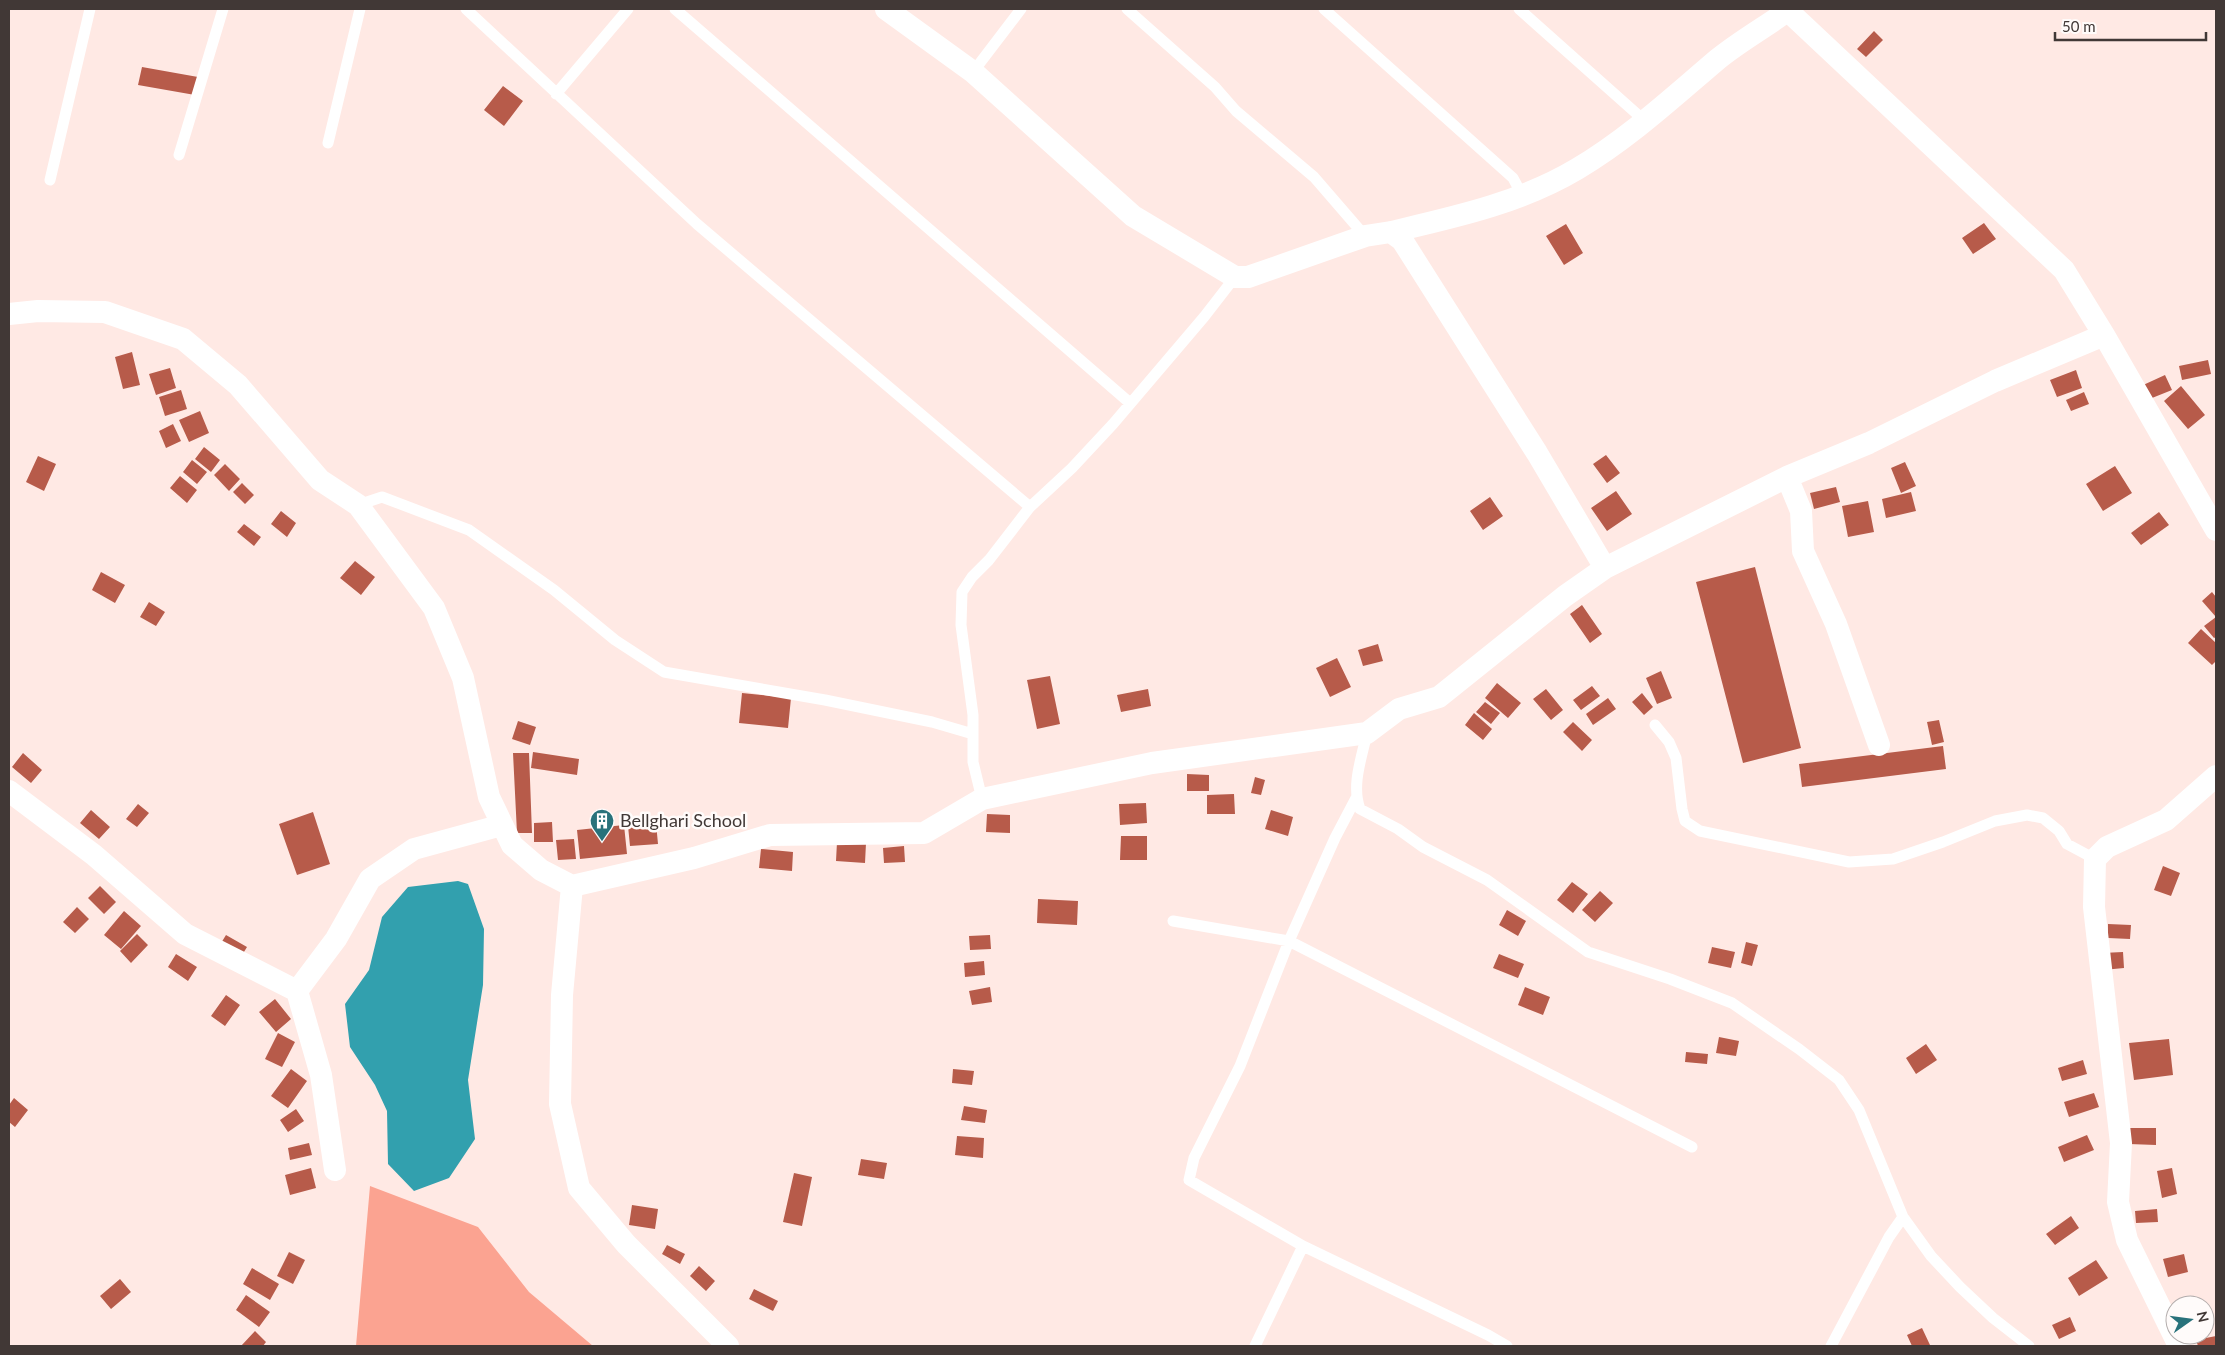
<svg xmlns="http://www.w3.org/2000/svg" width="2225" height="1355" viewBox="0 0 2225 1355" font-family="Lato,sans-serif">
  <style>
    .green { fill: #fba391 }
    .water { fill: #32a0ae }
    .building { fill: #b75b4a }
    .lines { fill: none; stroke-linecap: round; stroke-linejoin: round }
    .service { stroke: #fff; stroke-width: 11 }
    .minor { stroke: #fff; stroke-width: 22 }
    .labels { text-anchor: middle; stroke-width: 5; stroke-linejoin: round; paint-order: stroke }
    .poi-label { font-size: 18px; fill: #413836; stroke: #fffbfa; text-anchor: start }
  </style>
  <rect width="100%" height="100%" fill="#ffe9e4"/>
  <!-- green -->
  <path class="green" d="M370,1186l108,41 51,65 64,54h-237z"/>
  <!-- water -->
  <path class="water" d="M458,881l10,3 16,45 -1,56 -15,95 7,59 -26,39 -35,13 -26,-27 -1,-53 -12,-26 -25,-38 -5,-43 24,-34 13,-53 26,-30z"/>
  <!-- building -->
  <path class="building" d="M1874,31l9,9 -17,17 -9,-8z
    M142,67l56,10 -3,18 -57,-10z
    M503,86l20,15 -19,25 -20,-16z
    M1984,223l12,16 -23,15 -11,-16z
    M1566,224l17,29 -19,12 -18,-29z
    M132,352l8,33 -17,4 -8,-32z
    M2208,360l3,14 -29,6 -3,-14z
    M170,368l6,20 -20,7 -7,-21z
    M2076,370l6,18 -25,9 -7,-17z
    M2165,375l7,15 -25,10 -6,-14z
    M2181,386l24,29 -17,14 -24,-28z
    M181,390l6,19 -22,7 -6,-19z
    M2084,392l5,12 -18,7 -5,-11z
    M200,411l9,22 -20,9 -10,-22z
    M173,424l8,17 -15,7 -7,-17z
    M204,447l16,13 -9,12 -16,-13z
    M1606,455l14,18 -13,10 -14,-19z
    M38,456l18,8 -12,27 -18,-9z
    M192,460l15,12 -10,12 -14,-12z
    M1905,462l11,24 -15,7 -10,-25z
    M225,464l15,15 -11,12 -15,-16z
    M2115,466l17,27 -29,18 -17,-27z
    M180,476l17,14 -10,13 -17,-15z
    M242,483l12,12 -9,9 -12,-12z
    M1836,487l4,15 -26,7 -4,-16z
    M1616,491l16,23 -25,17 -16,-23z
    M1911,492l5,19 -30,7 -4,-19z
    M1490,497l13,19 -20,14 -13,-19z
    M1868,501l6,31 -26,5 -6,-31z
    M281,511l15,12 -9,14 -16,-13z
    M2159,512l10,13 -28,20 -10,-12z
    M244,524l17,13 -7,9 -17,-14z
    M355,561l20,16 -14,18 -21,-17z
    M1755,567l46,181 -58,15 -47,-181z
    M101,572l24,13 -10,18 -23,-13z
    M2212,592l4,5v40l-2,1 -10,-12 12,-9 -14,-16z
    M149,602l16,10 -9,14 -16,-9z
    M1582,605l20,29 -12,9 -20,-29z
    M2201,629l15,14v18l-4,4 -24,-22z
    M1378,644l5,17 -20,5 -5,-16z
    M1337,658l14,29 -21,10 -14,-29z
    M1661,671l11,27 -15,6 -11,-26z
    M1050,676l10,48 -23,5 -10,-49z
    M1497,683l24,20 -13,15 -23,-20z
    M1592,686l8,10 -19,14 -8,-10z
    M1148,689l3,17 -30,6 -4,-17z
    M1546,689l17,21 -12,10 -18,-21z
    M742,693l49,5 -3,30 -49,-5z
    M1642,693l11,14 -9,8 -12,-13z
    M1608,698l8,11 -23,16 -7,-11z
    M1485,702l15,11 -9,11 -15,-12z
    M1474,713l18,16 -9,11 -18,-15z
    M1939,720l5,22 -12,3 -5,-23z
    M518,721l18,6 -6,18 -18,-6z
    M1573,722l19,18 -10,11 -19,-19z
    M1943,746l3,23 -144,18 -3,-23z
    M533,752l46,7 -2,16 -46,-7z
    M23,753l19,17 -11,13 -19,-16z
    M513,753h16l3,80h-15z
    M1187,774l22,1v16h-22z
    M1255,777l10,3 -4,15 -10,-2z
    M1234,794l1,20h-28v-19z
    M1146,803l1,20 -27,2 -1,-21z
    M138,804l11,9 -12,14 -11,-8z
    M91,810l19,17 -11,12 -19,-16z
    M1271,810l22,7 -5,19 -23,-7z
    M313,812l17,52 -33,11 -18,-51z
    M987,814l23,1v18l-24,-1z
    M552,822l1,20h-19v-19z
    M656,823l2,21 -28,2 -2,-20z
    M624,825l3,29 -47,5 -3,-29z
    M1121,836h26v24h-27z
    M574,839l2,20 -18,1 -2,-20z
    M837,842l29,1 -1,20 -29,-2z
    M904,846l1,16 -21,1 -1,-15z
    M761,849l32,3 -1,19 -33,-3z
    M2163,866l17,7 -9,23 -17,-6z
    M1572,882l16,12 -15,19 -16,-13z
    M100,886l16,16 -12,12 -16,-16z
    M1600,891l13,12 -18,19 -13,-12z
    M1038,899l40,2 -1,24 -40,-2z
    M77,907l12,12 -14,14 -12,-11z
    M1507,910l19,11 -8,15 -19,-11z
    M124,911l17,15 -20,23 -17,-14z
    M2108,924l23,1 -1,14 -22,-1z
    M137,934l11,11 -17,18 -11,-12z
    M226,935l21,12 -8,13 -21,-12z
    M990,935l1,14 -21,1 -1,-14z
    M1746,942l12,3 -6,21 -11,-3z
    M1712,947l23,5 -4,16 -23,-5z
    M2123,952l1,16 -21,2 -1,-17z
    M176,954l21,13 -9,14 -20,-14z
    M1499,954l25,10 -6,14 -25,-10z
    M984,961l1,14 -20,2 -1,-14z
    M990,987l2,15 -20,3 -3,-14z
    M1525,987l25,10 -7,18 -25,-10z
    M226,995l14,10 -15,21 -14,-10z
    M275,999l16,20 -15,13 -17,-20z
    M278,1033l17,9 -13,25 -17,-8z
    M1719,1037l20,4 -3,15 -20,-3z
    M2169,1039l4,36 -39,5 -5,-37z
    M1926,1044l11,16 -21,14 -10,-16z
    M1686,1052l22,2 -1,10 -22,-2z
    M2083,1060l4,14 -25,7 -4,-13z
    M291,1069l16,12 -19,27 -17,-12z
    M953,1069l21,2 -2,14 -20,-2z
    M2094,1093l5,14 -30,10 -5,-15z
    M14,1098l14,12 -13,17 -6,-5v-17z
    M964,1106l23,4 -2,13 -24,-3z
    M296,1109l8,12 -16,11 -8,-12z
    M2129,1128h27v17l-27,-1z
    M2087,1135l7,15 -30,12 -6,-15z
    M957,1136l27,2 -1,20 -28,-3z
    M309,1143l3,12 -22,5 -2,-12z
    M861,1159l26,4 -3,16 -26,-4z
    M311,1168l5,20 -26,7 -5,-20z
    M2172,1168l5,26 -15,4 -5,-27z
    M794,1173l18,4 -10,49 -19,-4z
    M632,1205l26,4 -3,20 -26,-4z
    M2157,1209l1,13 -22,1 -1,-12z
    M2071,1216l8,12 -24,17 -9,-11z
    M667,1245l18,9 -5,10 -18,-10z
    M289,1252l16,8 -12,24 -16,-8z
    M2184,1254l4,18 -20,5 -5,-18z
    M2096,1260l12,18 -29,18 -11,-18z
    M699,1266l16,15 -9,10 -16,-15z
    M252,1268l27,16 -9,16 -27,-16z
    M120,1279l11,13 -20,17 -11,-13z
    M754,1289l24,12 -5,10 -24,-12z
    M246,1295l24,17 -11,15 -23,-17z
    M2070,1317l6,14 -17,8 -7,-14z
    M1922,1328l8,17 -18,1 -5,-11z
    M255,1331l11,11 -3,4h-22z
    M2216,1336v10h-18l-2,-6z"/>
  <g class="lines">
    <!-- service -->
    <path class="service" d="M466,9l231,215 333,283
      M675,9l455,394
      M1127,9l88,78 21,24 78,66 51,59
      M1324,9l189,169 9,17
      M1519,9l127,113
      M973,72l48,-63
      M556,94l72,-85
      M328,143l32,-134
      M179,155l44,-146
      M50,180l40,-171
      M358,505l24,-8 87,33 85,60 61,50 49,32 161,28 107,22 41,12
      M1655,725l14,17 7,16 6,51 3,12 15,10 149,31 44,-3 50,-17 52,-21 32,-6 16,3 16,13 8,13 28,15
      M1367,733c-5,24 -16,52 -7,76l38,20 25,18 64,33 101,72 82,27 62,24 67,46 40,31 20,30 44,107 28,39 29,31 33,31 36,28
      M982,799l-9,-37v-47l-12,-90 1,-33 10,-15 17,-17 41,-53 42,-39 41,-44 91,-107 31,-40
      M1173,921l116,20 403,206
      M1303,1246l185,89 19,11
      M1255,1346l48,-100 -114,-66 5,-22 46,-92 49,-125 46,-103 21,-40
      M1831,1346l58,-109 14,-20"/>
    <!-- minor -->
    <path class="minor" d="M886,9l87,63 160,144 102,61h13l117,-41 26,-4 11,8 135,213 68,115
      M1786,9l278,261 40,65 112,195
      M1391,232c64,-15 129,-29 186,-63 52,-31 95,-71 141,-110 22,-18 49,-33 72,-50
      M9,314l29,-3 67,1 78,27 55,46 82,95 38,25 76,103 29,70 26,119 23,48 29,25 31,16 122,-28 76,-23 154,-2 58,-34 170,-36 215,-30 32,-24 40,-12 126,-101 40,-28 182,-91 82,-34 126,-62 109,-46
      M1787,477l14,34 2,40 33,73 43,121
      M9,791l85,64 91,79 112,57 24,84 14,95
      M572,886l-10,109 -2,109 19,84 47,56 102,102
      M297,991l39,-52 34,-60 44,-30 88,-24
      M2179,1346l-52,-106 -9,-38 3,-59 -27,-236 1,-48 12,-12 59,-27 50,-44"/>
  </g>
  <!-- icons -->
  <defs>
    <symbol id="building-pin" viewBox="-11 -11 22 30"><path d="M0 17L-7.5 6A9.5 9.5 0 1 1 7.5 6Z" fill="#29727b" stroke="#fffbfa"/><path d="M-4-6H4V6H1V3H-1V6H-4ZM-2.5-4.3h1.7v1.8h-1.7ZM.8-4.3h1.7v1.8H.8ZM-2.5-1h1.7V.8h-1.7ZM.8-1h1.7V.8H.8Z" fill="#fff"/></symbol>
  </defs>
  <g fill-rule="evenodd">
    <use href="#building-pin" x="588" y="807" width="28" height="38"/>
  </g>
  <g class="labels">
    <!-- poi labels -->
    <g class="poi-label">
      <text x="620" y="827">Bellghari School</text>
    </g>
  </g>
  <!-- border -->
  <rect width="2225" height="1355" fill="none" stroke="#413836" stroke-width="20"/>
  <!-- north arrow -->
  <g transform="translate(2190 1320) rotate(76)"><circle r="24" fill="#fffbfa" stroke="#b3adac"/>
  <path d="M0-4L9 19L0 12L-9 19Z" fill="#29727b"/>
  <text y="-8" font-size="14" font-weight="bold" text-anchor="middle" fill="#413836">N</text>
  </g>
  <!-- scale -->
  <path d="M2055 32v8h151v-8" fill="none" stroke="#413836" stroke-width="2.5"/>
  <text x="2062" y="32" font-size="15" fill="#413836" stroke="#fffbfa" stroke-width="4" paint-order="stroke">50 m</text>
</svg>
